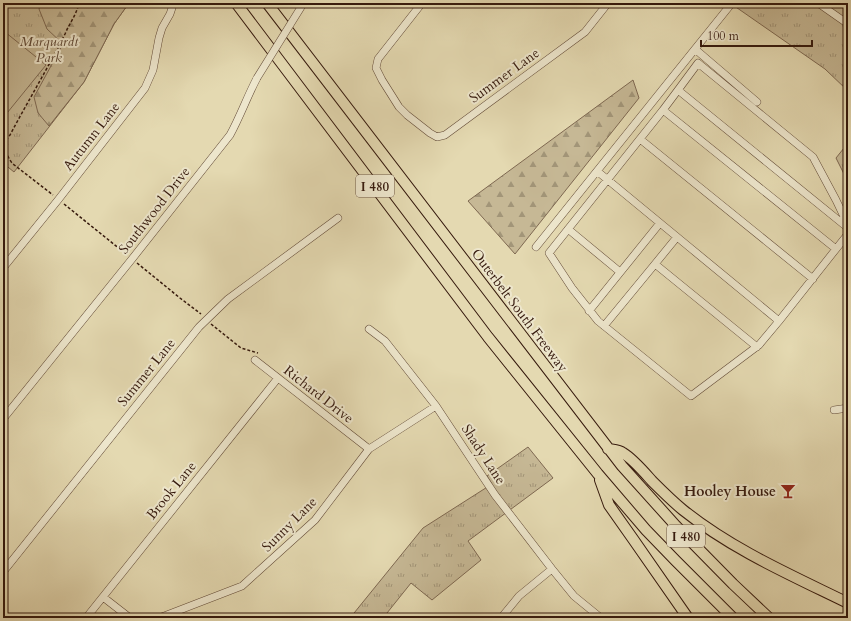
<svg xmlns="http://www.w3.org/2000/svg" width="851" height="621" viewBox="0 0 851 621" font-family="Cardo,serif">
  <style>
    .grass { fill: url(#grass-tufts); stroke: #7e6851 }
    .forest { fill: url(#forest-firs); stroke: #7e6851 }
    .pitch { fill: #c6b895; stroke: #7e6851 }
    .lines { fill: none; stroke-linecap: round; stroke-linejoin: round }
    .minor-casing { stroke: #614936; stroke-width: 8 }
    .highway-casing { stroke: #35190d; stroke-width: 12 }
    .path { stroke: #35190d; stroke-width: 1.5; stroke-dasharray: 3 2; stroke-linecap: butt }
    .minor { stroke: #ede6cc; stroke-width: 7 }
    .highway { stroke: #e4d9b1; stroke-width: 10 }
    .minor-bridge-casing { stroke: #614936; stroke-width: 8; stroke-linecap: butt }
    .minor-bridge { stroke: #ede6cc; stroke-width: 7 }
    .labels { text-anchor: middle; stroke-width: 4; stroke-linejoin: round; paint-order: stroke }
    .shield { fill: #ede6cc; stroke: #6c5646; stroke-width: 1 }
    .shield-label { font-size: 13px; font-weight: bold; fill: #35190d }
    .park-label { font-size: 14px; font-style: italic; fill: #604936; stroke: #ede6cc }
    .street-label { font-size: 14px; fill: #35190d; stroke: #ede6cc }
    .poi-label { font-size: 14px; font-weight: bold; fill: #35190d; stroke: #ede6cc; text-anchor: end }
  </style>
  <defs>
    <pattern id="grass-tufts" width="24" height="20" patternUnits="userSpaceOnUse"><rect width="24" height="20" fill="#c6b895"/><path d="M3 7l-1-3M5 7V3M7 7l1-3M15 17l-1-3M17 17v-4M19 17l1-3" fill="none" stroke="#a29578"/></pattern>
    <pattern id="forest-firs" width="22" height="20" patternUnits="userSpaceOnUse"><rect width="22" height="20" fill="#c6b895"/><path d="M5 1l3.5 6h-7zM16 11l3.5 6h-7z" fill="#a29578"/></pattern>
  </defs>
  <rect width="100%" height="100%" fill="#e4d9b1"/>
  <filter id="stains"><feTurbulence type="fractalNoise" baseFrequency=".005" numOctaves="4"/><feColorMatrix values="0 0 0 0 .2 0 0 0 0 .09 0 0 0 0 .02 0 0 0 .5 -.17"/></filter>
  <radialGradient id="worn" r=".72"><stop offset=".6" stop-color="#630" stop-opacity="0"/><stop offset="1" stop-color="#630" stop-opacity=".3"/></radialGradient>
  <!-- grass -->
  <path class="grass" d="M3,3h126l-15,21 -30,58 -70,90 -11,-9z
    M730,3h118v88l-23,-22z
    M848,143v39l-12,-24z
    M528,447l25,31 -85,63 13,19 -49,40 -21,-17 -28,35h-33l73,-90 69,-44 -5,-8z"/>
  <!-- forest -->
  <path class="forest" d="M41,3h88l-15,21 -30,58 -35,44 -11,-13 -4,-16 29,-53 -16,-15 -8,-20z
    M633,80l6,18 -124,156 -47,-53z"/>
  <!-- pitch -->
  <path class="pitch" d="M5,32l41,33 -43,53v-83z"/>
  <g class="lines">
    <defs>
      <path id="minor" d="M422,3l-44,56 -2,9 6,12 17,27 8,8 23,18 7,4 8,-2 140,-103 23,-29
        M732,3l-37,46 62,53
        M818,3l30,21
        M678,90l20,-27 115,94 23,43 12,25
        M663,110l15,-20 170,138
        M640,139l173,140
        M597,171c61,50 121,100 182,150l-20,24 -68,51 -93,-75 -26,-33 -23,-35 114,-143 173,139 -57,72
        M568,229l52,43
        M536,247l159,-198
        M836,249l12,-15
        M655,264l22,-27
        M3,268l55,-68 87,-112 8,-18 6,-32 3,-10 8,-14 3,-9
        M589,311l71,-88
        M604,326l51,-62 102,83
        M369,329l16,12 51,65 59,89 57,74 22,27 27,22
        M255,360l114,89
        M834,410l14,-2
        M3,419l129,-160 98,-124c10,-18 17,-38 27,-57
        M3,572l196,-245 29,-28 110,-81
        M103,597l27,21
        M86,618l192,-240
        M159,618l83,-32 73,-66 54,-71 67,-43
        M501,618l18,-22 33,-27"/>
      <path id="highway" d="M236,3l252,334 110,137 48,56 29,30 58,58
        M267,3l355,463 54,60 57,58 36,34
        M608,449c6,1 11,1 15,4 10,6 21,19 29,28 10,10 20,20 31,29 50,40 108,65 165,93
        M600,480l9,25 24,34 55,79"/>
    </defs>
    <!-- minor casing -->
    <use href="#minor" class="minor-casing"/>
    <!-- highway casing -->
    <use href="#highway" class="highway-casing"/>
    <!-- path -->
    <path class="path" d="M80,4h28l6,-1
      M3,144l7,-9c18,-34 38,-67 55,-101 5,-12 11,-18 14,-31
      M3,147c4,5 5,12 10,17l40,31
      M64,204l62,50
      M137,263l43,35 21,16
      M211,324l30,24 17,5"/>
    <!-- minor -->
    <use href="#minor" class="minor"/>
    <!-- highway -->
    <use href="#highway" class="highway"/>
    <defs>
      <path id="minor-bridge" d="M257,78l46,-74"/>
    </defs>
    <!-- minor-bridge casing -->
    <use href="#minor-bridge" class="minor-bridge-casing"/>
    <!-- minor-bridge -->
    <use href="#minor-bridge" class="minor-bridge"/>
  </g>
  <!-- icons -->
  <defs>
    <symbol id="bar-bare" viewBox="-9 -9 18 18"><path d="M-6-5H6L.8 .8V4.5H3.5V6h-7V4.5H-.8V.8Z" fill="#8f2418" stroke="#ede6cc" stroke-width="2.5" paint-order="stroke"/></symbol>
  </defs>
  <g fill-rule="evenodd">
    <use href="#bar-bare" x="777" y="480" width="22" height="22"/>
  </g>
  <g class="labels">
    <!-- shield labels -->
    <g class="shield">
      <rect x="356" y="175" width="38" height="22" rx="3"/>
      <rect x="667" y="525" width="38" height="22" rx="3"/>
    </g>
    <g class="shield-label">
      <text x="375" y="191">I 480</text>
      <text x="686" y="541">I 480</text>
    </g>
    <!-- park labels -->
    <g class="park-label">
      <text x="49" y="46">Marquardt<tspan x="49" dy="16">Park</tspan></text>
    </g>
    <!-- street labels -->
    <g class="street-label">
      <text transform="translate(504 75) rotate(-36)" y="5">Summer Lane</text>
      <text transform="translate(91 136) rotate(-52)" y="5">Autumn Lane</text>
      <text transform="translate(154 210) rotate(-52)" y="5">Southwood Drive</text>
      <text transform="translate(520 310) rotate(53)" y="5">Outerbelt South Freeway</text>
      <text transform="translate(146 372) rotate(-51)" y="5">Summer Lane</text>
      <text transform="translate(319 394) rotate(38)" y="5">Richard Drive</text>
      <text transform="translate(484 454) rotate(57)" y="5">Shady Lane</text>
      <text transform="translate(171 490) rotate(-51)" y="5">Brook Lane</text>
      <text transform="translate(289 524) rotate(-45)" y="5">Sunny Lane</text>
    </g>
    <!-- poi labels -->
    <g class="poi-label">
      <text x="776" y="496">Hooley House</text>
    </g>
  </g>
  <!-- margin -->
  <rect width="851" height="621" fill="none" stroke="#e4d9b1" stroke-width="16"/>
  <rect x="4" y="4" width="843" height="613" fill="none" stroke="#35190d" stroke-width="2"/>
  <rect x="8" y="8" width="835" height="605" fill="none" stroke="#35190d"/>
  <!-- scale -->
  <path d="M701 40v6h111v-6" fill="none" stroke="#35190d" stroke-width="2"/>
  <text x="707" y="40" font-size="12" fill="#35190d" stroke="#ede6cc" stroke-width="3" paint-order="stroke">100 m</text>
  <rect width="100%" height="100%" filter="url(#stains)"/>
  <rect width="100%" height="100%" fill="url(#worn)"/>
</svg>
